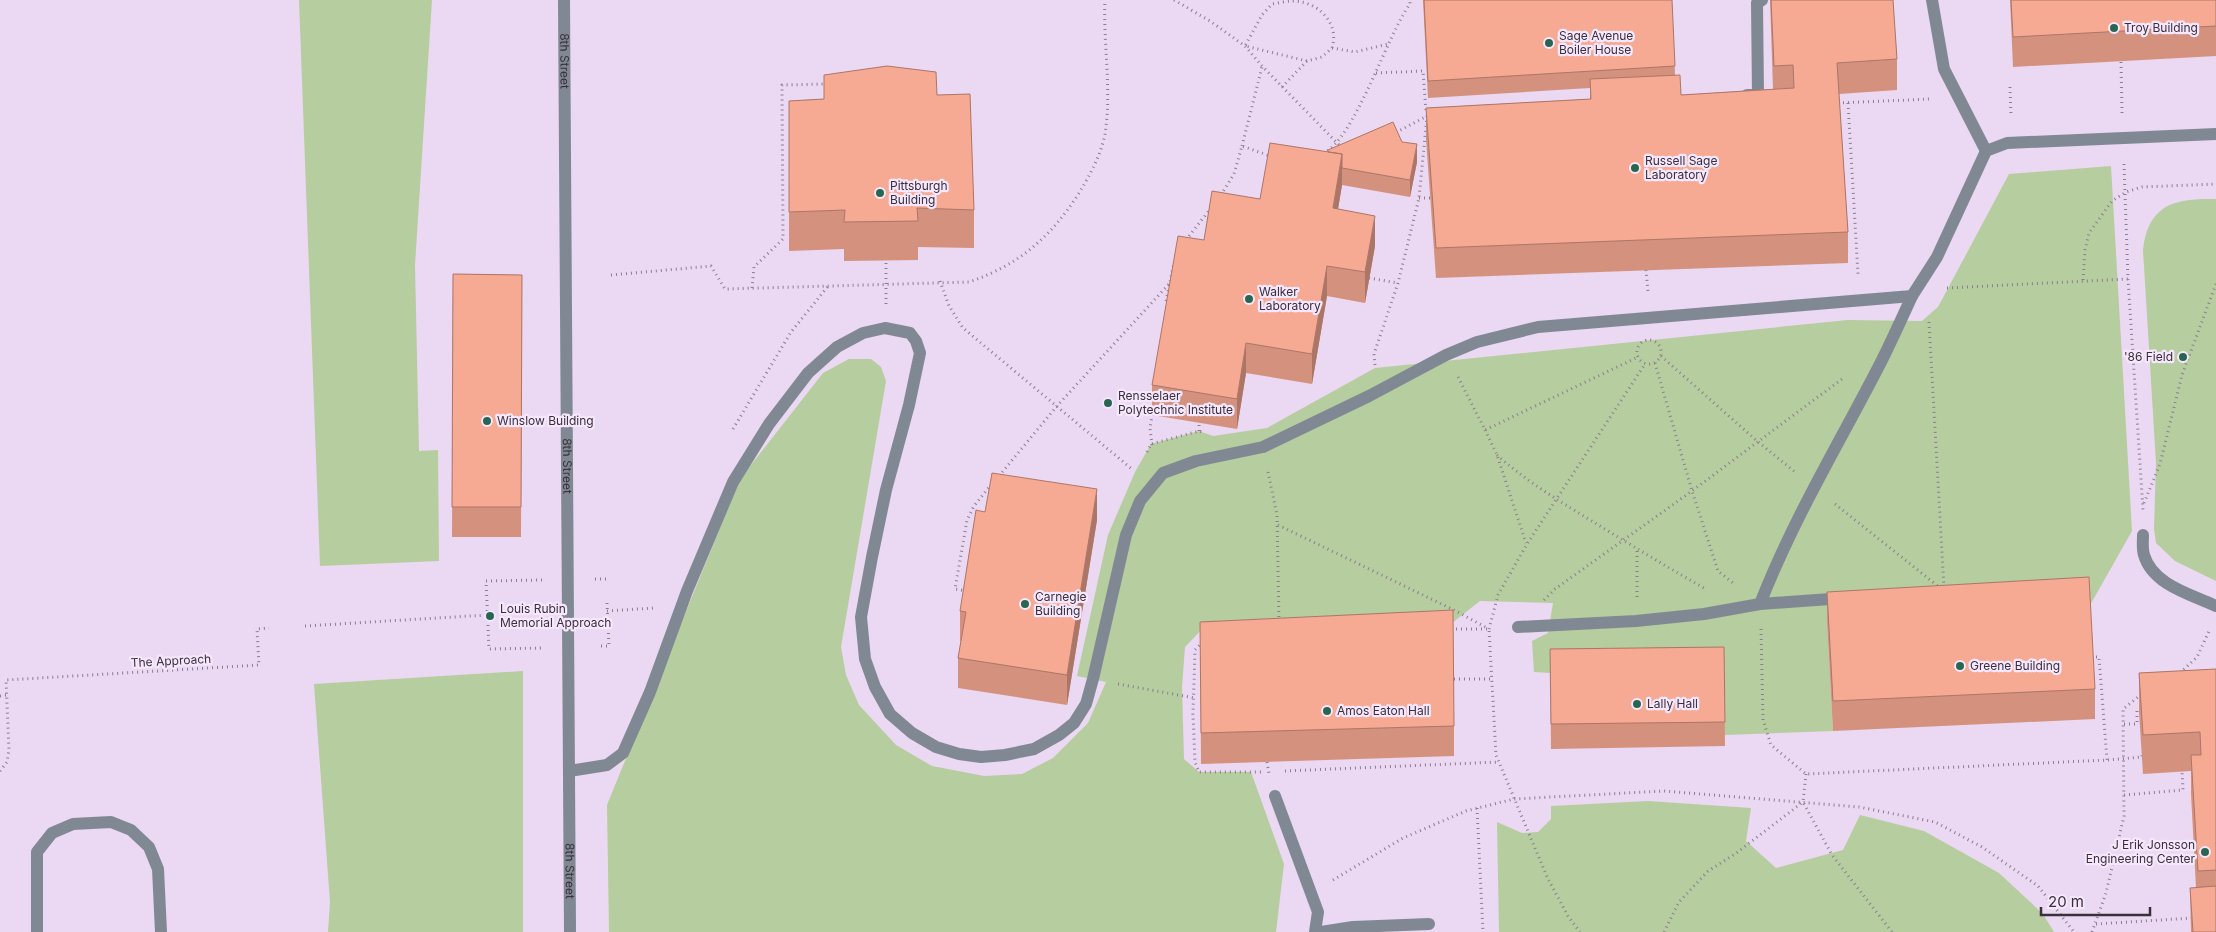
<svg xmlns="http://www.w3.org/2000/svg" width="2216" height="932" viewBox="0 0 2216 932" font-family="Inter,sans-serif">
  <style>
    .green { fill: #b6cd9f }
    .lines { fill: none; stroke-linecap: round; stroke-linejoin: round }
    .path { stroke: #8b7e8f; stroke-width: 3; stroke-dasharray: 1 4; stroke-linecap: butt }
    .minor { stroke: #808993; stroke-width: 12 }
    .wall { fill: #d4917e }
    .shaded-wall { fill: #ac7667 }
    .building { fill: #f6a993; stroke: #ac7667 }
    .poi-dot { fill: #296652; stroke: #f6e7fc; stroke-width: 2 }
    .labels { text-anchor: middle; stroke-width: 4.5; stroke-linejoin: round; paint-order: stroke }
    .poi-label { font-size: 12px; fill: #38313b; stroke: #f6e7fc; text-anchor: start }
    .street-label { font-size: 12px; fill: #38313b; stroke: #f6e7fc }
  </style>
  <rect width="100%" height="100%" fill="#ebd8f2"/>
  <!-- green -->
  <path class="green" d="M299,0h133l-17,265 4,186 19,-1 1,111 -119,5z
    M2111,166l21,365 -43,76 -262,15 6,109 -108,4 -175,-62 -16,-1 -2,-31 16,-8 5,-30 -73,-2 -28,22 -248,4 -19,20 -3,40 2,72 15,13h52l33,92 -8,68h-667l-2,-127 133,-326 83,-106 26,-14h22l10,8 5,14 -45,266 5,28 13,30 37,40 36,21 52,10 38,-2 31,-16 35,-35 18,-41 -29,-6 31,-141 27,-63 16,-28 48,-13 14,5 54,-8 108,-60 473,-48 74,1 16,-14 71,-133z
    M2216,199v382l-41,-20 -19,-18 -2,-14 2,-66 -13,-213c5,-46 32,-52 73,-51z
    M523,671v261h-195l2,-30 -16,-218z
    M1648,801l103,7 -5,33 30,27 67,-18 17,-35 64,16 75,42 44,41 11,18h-555l-2,-110 25,11 16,-1 13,-13v-13z"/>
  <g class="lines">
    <!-- path -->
    <path class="path" d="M1174,0l36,21 35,25 17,20 80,82
      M1307,61l-62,-15 17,-31 10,-11c7,-1 14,-3 20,-3 26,0 48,22 40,47
      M2121,62l1,51
      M1376,73l47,-2 3,40
      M1282,87l25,-26 15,-4 10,-9 23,4 33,-8
      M2010,87l1,30
      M1838,103l92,-4
      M1848,103l10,171
      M1242,146l20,-79
      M1323,153c31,-12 64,-118 87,-149v-4
      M2124,164l4,115 15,231
      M1221,195l13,-21 8,-28 28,10
      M1419,198h11
      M1186,240l25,-32
      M1646,270l2,22
      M611,275l100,-9 14,23 244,-7c50,-17 82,-45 110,-89 11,-18 22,-38 26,-59 7,-44 -2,-90 0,-134
      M1369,278l29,5
      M2083,280l2,-30 4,-17 23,-32 14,-9 16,-5 74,-3
      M940,281l9,25 14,22 170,142
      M752,288l2,-21 29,-28 -1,-154 44,-1
      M1947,288l181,-9
      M1166,301l8,-38
      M886,304v-44
      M1929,322l15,266
      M1637 352a12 12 0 1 1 24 0a12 12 0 1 1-24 0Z
      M1661,356l96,85 38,31
      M1655,363l37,128 26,80 15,12
      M1375,365l-1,-11 24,-71 21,-85 8,-82 -32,17
      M1458,377l27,53 153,-73
      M733,429l58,-97 38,-47
      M1485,430l12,25 29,88
      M1199,431v-8
      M1152,445l-2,-17 3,-19
      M1147,452l4,-8 48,-13 5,2
      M1497,455c30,27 64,47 98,68 36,22 72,44 109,65
      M1268,472l9,43 2,107
      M999,476l58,-70 112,-122
      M2144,503l16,-39 22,-89 34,-91
      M1835,504l104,83
      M1278,525l176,85 33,18
      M595,579h11
      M542,580l-56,1 3,68 54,-1
      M967,591l-12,-2 12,-69 7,-14 16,-20
      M1637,597v-47
      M1544,600l11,-11 137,-98 150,-112
      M607,611l47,-3
      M305,626l182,-11
      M1451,629h38l7,126 52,124 20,37 12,16
      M1489,629l9,-34 29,-51 118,-180
      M1761,629l2,91 8,25 35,29 301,-14 35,-3v-2
      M1203,642l-8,8 -2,64 2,48 4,10h65
      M601,646h8l-2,-43
      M2091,657h8l8,103
      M2180,673l17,-16 13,-28
      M1454,679h38
      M1118,684l77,14
      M0,696l8,-1
      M2124,724h13v-15h6
      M1267,762l2,12
      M0,771l7,-9 2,-12 -3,-70 253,-15 -2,-36 12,-1
      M1285,771l214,-9
      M1806,774l-3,28 29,53 60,77
      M2124,795l59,-5 -1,-19
      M1477,808l6,124
      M1333,880l70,-42 63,-27 48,-12 150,-8 195,16 76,15 47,25 56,39 36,46
      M2096,924l96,-6
      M1664,932l15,-30 29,-31 27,-17 68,-52
      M2092,932l14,-39 18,-77 -1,-107 19,-15"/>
    <!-- minor -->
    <g class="minor">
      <path id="s1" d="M564,0l6,932"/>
      <path d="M1932,0l12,69 42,82"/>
      <path d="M1747,95h11l-1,-92 5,-3"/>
      <path d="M2143,535c0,6 -1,14 1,20 9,30 46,39 72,51"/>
      <path d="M1760,604c34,-87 79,-160 121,-242 11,-22 21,-44 31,-66"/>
      <path d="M1518,627l118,-6 68,-7 56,-10 84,-6"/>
      <path d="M569,771l38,-6 16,-12 27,-61 37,-101 46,-109 36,-58 39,-51 29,-26 26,-14 22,-5 25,5 6,8 4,12 -11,52 -23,85 -14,67 -11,60 4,42 10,28 15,27 22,19 24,14 23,7 22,3 24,-2 29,-6 25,-14 15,-12 12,-19 7,-25 33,-144 14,-34 23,-28 33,-12 67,-14 106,-51 77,-41 31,-13 61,-15 374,-31 25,-39 49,-106 21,-8 209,-9"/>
      <path d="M1275,796l43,116 -3,20"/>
      <path d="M37,932v-80l15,-19 21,-9 38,-2 20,8 18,17 9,22 3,63"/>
      <path d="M1321,932l32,-5 76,-3"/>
    </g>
  </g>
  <!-- wall -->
  <path class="wall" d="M1423,0h249l3,75 6,20 92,-6 -3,-89h123l4,59v31l-58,4 9,138v31l-412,15 -10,-139v-31l164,-9v-11l-162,10z
    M2010,0h206v56l-203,11z
    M824,75l113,20 37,115v38l-56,-1v13l-74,1v-12l-55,2v-150l35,-2z
    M1402,142l15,20 -7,35 -68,-12 -4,24 37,37 -10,57 -38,-7 -15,88 -66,-11 -9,56 -85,-14v-30l52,-145 56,-41 68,-47z
    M453,274l69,1 -1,262h-69z
    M985,512l112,8 -30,185 -109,-17v-30l3,-17h-1v-30z
    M1827,592l268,97v30l-262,12 -6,-109z
    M1200,622l254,104v30l-253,8z
    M1724,647l1,99 -174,3 -1,-100z
    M2216,669v263h-25l-1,-44h6l-5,-94v-23l-48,3 -4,-62v-39z"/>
  <!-- shaded-wall -->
  <path class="shaded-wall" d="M1417,144v18l-7,35v-17z
    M1342,154v31l-9,54v-31z
    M1375,216v30l-10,57v-31z
    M1327,266v30l-15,88v-30z
    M1246,343v30l-9,56v-30z
    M1097,489v31l-30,185v-30z"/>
  <!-- building -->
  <path class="building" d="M1424,0h248l3,66 -247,15z
    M1771,0h122l4,59 -60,4 11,169 -412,16 -10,-140 165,-9 -1,-20 90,-4 1,20 113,-7 -1,-23 -19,1z
    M2011,0h205v26l-203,11z
    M887,66l49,6 1,23 33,-1 4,116 -57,-2 1,13 -74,1 1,-12 -56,2v-111l35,-2v-24z
    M1393,122l9,20 15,2 -7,36 -68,-12v-14l-14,-2v-2z
    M1270,143l72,11 -9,54 42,8 -10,56 -38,-6 -15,88 -66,-11 -9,56 -85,-14 26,-149 26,4 8,-49 48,8z
    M453,274l69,1 -1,232h-69z
    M992,473l105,16 -30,186 -109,-17 8,-46 -6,-1 16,-101 9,2z
    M2089,577l6,112 -262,12 -6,-109z
    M1453,610l1,116 -253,7 -1,-111z
    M1724,647l1,75 -174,2 -1,-75z
    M2216,669v201l-18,1 -7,-116h10l-1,-23 -57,3 -4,-62z
    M2216,886v46h-23l-3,-44z"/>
  <!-- markers -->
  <g class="poi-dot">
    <circle cx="2114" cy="28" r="5"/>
    <circle cx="1549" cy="43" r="5"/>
    <circle cx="1635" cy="168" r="5"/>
    <circle cx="880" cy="193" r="5"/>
    <circle cx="1249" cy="299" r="5"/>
    <circle cx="2183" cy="357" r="5"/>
    <circle cx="1108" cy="403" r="5"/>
    <circle cx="487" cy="421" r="5"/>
    <circle cx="1025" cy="604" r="5"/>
    <circle cx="490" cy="616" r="5"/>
    <circle cx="1960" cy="666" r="5"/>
    <circle cx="1637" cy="704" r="5"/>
    <circle cx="1327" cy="711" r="5"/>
    <circle cx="2205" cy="852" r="5"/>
  </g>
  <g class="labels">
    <!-- poi labels -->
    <g class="poi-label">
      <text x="2124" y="32">Troy Building</text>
      <text x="1559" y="40">Sage Avenue<tspan x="1559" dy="14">Boiler House</tspan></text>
      <text x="1645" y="165">Russell Sage<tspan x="1645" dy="14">Laboratory</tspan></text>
      <text x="890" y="190">Pittsburgh<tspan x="890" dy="14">Building</tspan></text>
      <text x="1259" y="296">Walker<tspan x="1259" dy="14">Laboratory</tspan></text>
      <text x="2173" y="361" text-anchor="end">'86 Field</text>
      <text x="1118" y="400">Rensselaer<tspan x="1118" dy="14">Polytechnic Institute</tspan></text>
      <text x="497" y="425">Winslow Building</text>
      <text x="1035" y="601">Carnegie<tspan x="1035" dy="14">Building</tspan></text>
      <text x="500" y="613">Louis Rubin<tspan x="500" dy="14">Memorial Approach</tspan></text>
      <text x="1970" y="670">Greene Building</text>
      <text x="1647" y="708">Lally Hall</text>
      <text x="1337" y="715">Amos Eaton Hall</text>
      <text x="2195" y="849" text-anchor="end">J Erik Jonsson<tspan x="2195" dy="14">Engineering Center</tspan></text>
    </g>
    <!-- street labels -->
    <g class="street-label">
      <text dy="4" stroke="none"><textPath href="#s1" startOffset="61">8th Street</textPath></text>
      <text dy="4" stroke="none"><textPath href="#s1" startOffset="466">8th Street</textPath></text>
      <text transform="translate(171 661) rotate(-3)" y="4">The Approach</text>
      <text dy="4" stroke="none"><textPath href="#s1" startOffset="871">8th Street</textPath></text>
    </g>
  </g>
  <!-- scale -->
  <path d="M2041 907v8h109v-8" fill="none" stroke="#38313b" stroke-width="2.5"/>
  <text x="2048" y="907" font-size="15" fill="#38313b" stroke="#f6e7fc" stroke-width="4" paint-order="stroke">20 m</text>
</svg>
